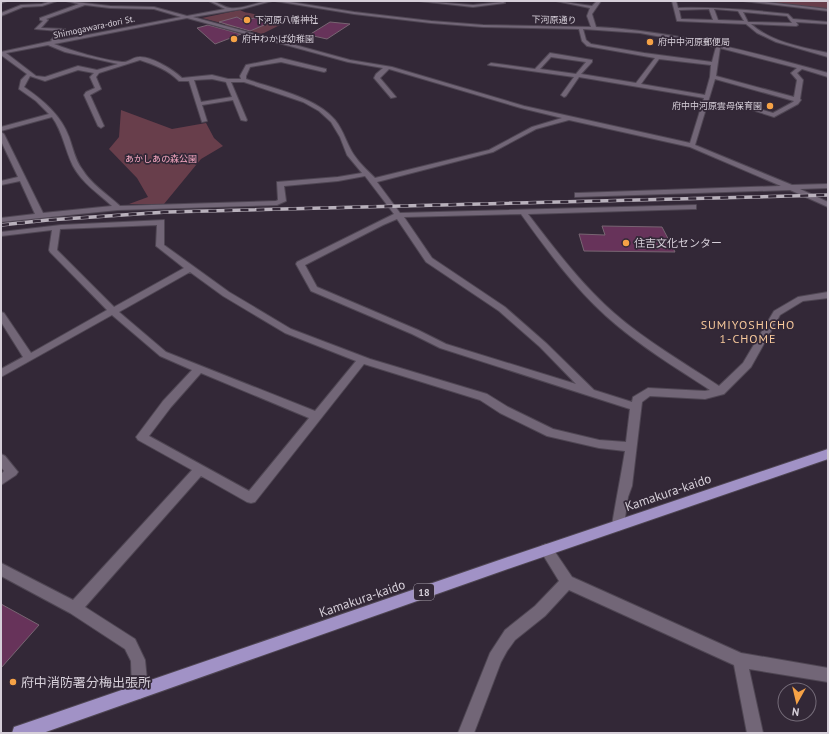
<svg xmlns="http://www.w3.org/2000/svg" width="829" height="734" viewBox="0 0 829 734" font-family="'PT Sans','Noto Sans JP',sans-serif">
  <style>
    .green { fill: #683e4b }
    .building { fill: #67335a; stroke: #776572 }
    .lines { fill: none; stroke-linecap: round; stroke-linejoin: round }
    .minor-casing { stroke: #4f4653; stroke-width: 2 }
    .major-casing { stroke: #4f4653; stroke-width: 2 }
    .minor { fill: #726677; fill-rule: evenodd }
    .major { fill: #a192c6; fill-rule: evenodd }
    .rail-casing { stroke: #b9b1bc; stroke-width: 3.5 }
    .rail { stroke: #332837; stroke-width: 2.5; stroke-dasharray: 8; stroke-linecap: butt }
    .poi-dot { fill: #f6a246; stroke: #332837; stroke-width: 1.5 }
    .labels { text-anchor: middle; stroke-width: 3.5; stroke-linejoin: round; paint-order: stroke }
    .far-poi-label { font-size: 9px; fill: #d6cfd9; stroke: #332837; text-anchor: start }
    .far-street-label { font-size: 9px; fill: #d6cfd9; stroke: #332837 }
    .far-park-label { font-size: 9px; fill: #faabc4; stroke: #332837 }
    .shield { fill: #332837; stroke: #a59da8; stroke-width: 1 }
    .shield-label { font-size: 10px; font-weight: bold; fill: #d6cfd9 }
    .poi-label { font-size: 11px; fill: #d6cfd9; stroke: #332837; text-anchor: start }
    .neighbourhood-label { font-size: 12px; letter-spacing: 1px; fill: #f8c99c; stroke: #332837 }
    .near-street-label { font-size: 13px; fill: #d6cfd9; stroke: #332837 }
    .near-poi-label { font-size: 13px; fill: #d6cfd9; stroke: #332837; text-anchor: start }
  </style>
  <rect width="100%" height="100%" fill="#332837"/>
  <!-- green -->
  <path class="green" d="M753,1h75v8z
    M240,10c6,4 12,2 19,6l-2,2 25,6 -20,10 -22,-6 -16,-2 1,-2 -23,-6z
    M121,110l51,19 34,-6 8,15 9,8 -22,13 -37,45h-35l19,-7 -11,-19 -28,-29 10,-12z"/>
  <!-- building -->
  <path class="building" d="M275,15l1,5 -26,11 -31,-9 18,-5 5,3z
    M330,22l20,2 -23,15 -18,-4z
    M208,25l33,9 -26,10 -18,-16z
    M602,226l60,1 13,25 -91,-1 -5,-17 26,1z
    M1,604l38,21 -38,43z"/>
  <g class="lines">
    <defs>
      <path id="minor" d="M1,1h6l-6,2z
        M51,1h6l-15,5 -19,1 -22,9v-3l20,-8 21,-1z
        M66,1l44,5 44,1 33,9 38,-7 -16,-8c8,0 13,6 21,7 12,2 29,-7 42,-7l-30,8 -49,8 157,43 42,7 132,39 166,37 14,-45 -125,-21 -13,19 -2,1 -3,-2 13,-18 -86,-12 3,-2 44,6 15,-16 42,7v2l-11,12 55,9 19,-25 -68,-12 -5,-5 -3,-12 -96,-2 -52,-4 -77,-9 -79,-13h9l70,11 77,9 52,4 108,2 -4,-11 3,-8 -34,-7 36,5 5,-5h4l-9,13 4,13c79,4 156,25 232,46v4l-26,-8 -5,4 6,7 -3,19 1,1 -3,4 -24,13 -25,-8 3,-2 21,6 20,-11 1,-1 -79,-22 -20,66 97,40 36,-1v4l-28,1 28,13v5l-38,-17 -215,7v-4h3l203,-7 -91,-39 -121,-27 -33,9 -43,23 -116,30 23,31 296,-8v4h-3l-165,5c26,34 53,70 86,99 32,28 69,49 105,73l24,-23 31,-52 24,-14 30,-5v6l-25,3 -23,14 -29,52 -27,27 -19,5 -55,-3 -8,6 -10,84 -4,11 -4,28 -2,4 -4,2 -4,-2 -2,-4c4,-25 9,-49 13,-74l-26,-3 -52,-12 -47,-23 -20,-13 -116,-36 -109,138 -4,1 -4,-1 -46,-26 -116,131 50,32 10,21 3,31 -3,5 -5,3 -5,-3 -3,-5 -1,-30 -6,-12 -55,-36 -69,-37v-13l72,37 119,-130 -54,-30 -2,-3 27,-36 29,-31 -32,-14 -48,-41 -111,62v-8l22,-12 -22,-35v-10l3,1 27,40 76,-43 -57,-58 -1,-2 3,-20 -51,6v-4l60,-7 103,-5v25l65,47 62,37 79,30 117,35 21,13 45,22 46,11 27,2 4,-33 -190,-61 -28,-14 -101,-43 -15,-27 1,-2 97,-48 -29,-38 -27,5 -54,5 2,15 -9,4 -159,5 -117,12v-4l34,-4 -15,-33 -19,4v-4l17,-4 -17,-36v-9l3,2 39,79 69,-7c-13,-12 -30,-23 -39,-40 -8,-16 -10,-34 -21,-49l-51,14v-4l48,-13 -13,-13 -17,-12 2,-9 6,-6 -26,-19v-3l51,-11 -1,-1 8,-9 -24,-2 8,-8 -3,-1v-2l39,-14zM85,5l25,3 44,1 27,8 -120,23 -4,-1 8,-8v-2l-24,-1 7,-8 -2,-1zM187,18l161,44 35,6 -7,6 -2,4 17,20 5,-1 -16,-19 9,-9 132,39 41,10 -30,9 -43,23 -114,28c-7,-7 -15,-14 -21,-23 -7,-10 -10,-24 -19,-35 -19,-23 -61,-31 -89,-41v-3l4,-9 31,-5 43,10 2,-1v-2l-45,-11 -35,7 -6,11 1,3h-13l-16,-4 -30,3c-8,-8 -31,-22 -43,-21 -6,0 -11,6 -17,5 -19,-2 -50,-11 -68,-18zM583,29l57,4 76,14 -4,15 -68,-9 -53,-9 -5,-4zM48,45l17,7 53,12 -21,6 -19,-4 -33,11 -9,-1 -30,-23zM720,48l77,20 -6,5 6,7 -3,17 -78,-21zM551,57l35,5 -10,12 -36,-5zM659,59l52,6 -1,12 -5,18 -64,-11zM140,60c15,5 28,10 39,21h10l13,41 5,-1 -5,-16 31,-5 8,20 5,1 1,-1 -16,-38h13l59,20 16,9 12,11 9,15 7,18 15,18 -24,4 -61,5 1,18 -2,1 -156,5c-13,-12 -29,-22 -38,-37 -7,-9 -9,-21 -13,-32 -8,-22 -26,-37 -45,-50l6,-11 15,5 33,-11 16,3 -4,4 5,11 -9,4 -2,3 14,31 3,2 3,-2 -14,-31 11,-6 -5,-12 3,-4zM212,79l14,3 6,15 -31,5 -7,-22zM521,214c26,36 52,72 85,102 32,29 69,51 104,74l-5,1 -57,-3 -15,9 -1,5 -38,-12 -48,-47 -41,-36 -73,-49 -28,-41zM397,219l29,43 73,49 41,36 36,37 -130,-40 -28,-14 -101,-43 -12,-22 78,-40zM157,225l-1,21 28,22 -70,39 -57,-57 3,-21zM190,272l33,24 62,37 71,28 -41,50 -149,-59 -47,-40zM201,373l108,45 -60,73 -100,-55 22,-29z
        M419,1l54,4 30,-3 2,1 -32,4z
        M672,1h4l2,7c37,-1 73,2 110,6l5,5 35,3v2l-32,-2 2,3 -2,1 -45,-2c20,18 52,24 77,29v4l-52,-15 -19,-9 -11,-9 -69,-3zM709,9l4,11 -32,-1 -2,-9zM714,9l24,2 6,10 -26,-1zM743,12l44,4 5,7 -44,-1z
        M743,1h14l71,8v2z
        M1,454l4,2 13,16 -2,3 -15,10v-11l3,-3 -3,-4z
        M546,544l5,2 21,31 169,76 87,15v14l-79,-13 14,64h-16l-13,-68 -165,-75 -24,26 -30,24 -8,11 -6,11 -27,71h-16l32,-80 15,-23 30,-24 24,-25 -19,-31 1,-4z"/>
      <path id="major" d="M828,449v10l-323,111 -462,163h-31l2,-6 6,-2 485,-167z"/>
    </defs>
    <!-- minor casing -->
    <use href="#minor" class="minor-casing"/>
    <!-- major casing -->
    <use href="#major" class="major-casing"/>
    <!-- minor -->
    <use href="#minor" class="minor"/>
    <!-- major -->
    <use href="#major" class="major"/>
    <defs>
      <path id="rail" d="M1,225l47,-5 119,-8 661,-17"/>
    </defs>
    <!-- rail casing -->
    <use href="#rail" class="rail-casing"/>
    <!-- rail -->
    <use href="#rail" class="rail"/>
  </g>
  <!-- markers -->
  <g class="poi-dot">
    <circle cx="247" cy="20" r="4"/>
    <circle cx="234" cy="39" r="4"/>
    <circle cx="650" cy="42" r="4"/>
    <circle cx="770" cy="106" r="4"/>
    <circle cx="626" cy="243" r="4"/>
    <circle cx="13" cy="682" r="4"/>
  </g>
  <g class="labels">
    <!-- far-poi labels -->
    <g class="far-poi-label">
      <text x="255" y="23">下河原八幡神社</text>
      <text x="242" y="42">府中わかば幼稚園</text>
      <text x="658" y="45">府中中河原郵便局</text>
      <text x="762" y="109" text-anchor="end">府中中河原雲母保育園</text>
    </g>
    <!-- far-street labels -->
    <g class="far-street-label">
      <text transform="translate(554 20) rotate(1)" y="3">下河原通り</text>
      <text transform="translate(94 27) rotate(-12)" y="3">Shimogawara-dori St.</text>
    </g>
    <!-- far-park labels -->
    <g class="far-park-label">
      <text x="161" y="162">あかしあの森公園</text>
    </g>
    <!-- shield labels -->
    <rect class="shield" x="414" y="584" width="20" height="16" rx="3"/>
    <g class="shield-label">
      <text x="424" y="596">18</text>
    </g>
    <!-- poi labels -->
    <g class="poi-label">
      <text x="634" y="247">住吉文化センター</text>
    </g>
    <!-- neighbourhood labels -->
    <g class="neighbourhood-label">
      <text x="748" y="329">SUMIYOSHICHO<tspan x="748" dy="14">1-CHOME</tspan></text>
    </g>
    <!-- near-street labels -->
    <g class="near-street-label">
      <text transform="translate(668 492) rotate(-19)" y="5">Kamakura-kaido</text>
      <text transform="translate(362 598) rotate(-19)" y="5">Kamakura-kaido</text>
    </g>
    <!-- near-poi labels -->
    <g class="near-poi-label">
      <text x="21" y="687">府中消防署分梅出張所</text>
    </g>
  </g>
  <!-- border -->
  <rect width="829" height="734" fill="none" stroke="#d6cfd9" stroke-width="4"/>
  <!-- north arrow -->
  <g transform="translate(797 702) rotate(188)"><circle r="19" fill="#332837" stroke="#746b78"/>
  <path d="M0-3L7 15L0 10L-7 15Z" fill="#f6a246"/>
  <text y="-6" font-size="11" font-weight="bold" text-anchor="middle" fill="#d6cfd9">N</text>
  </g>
</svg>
